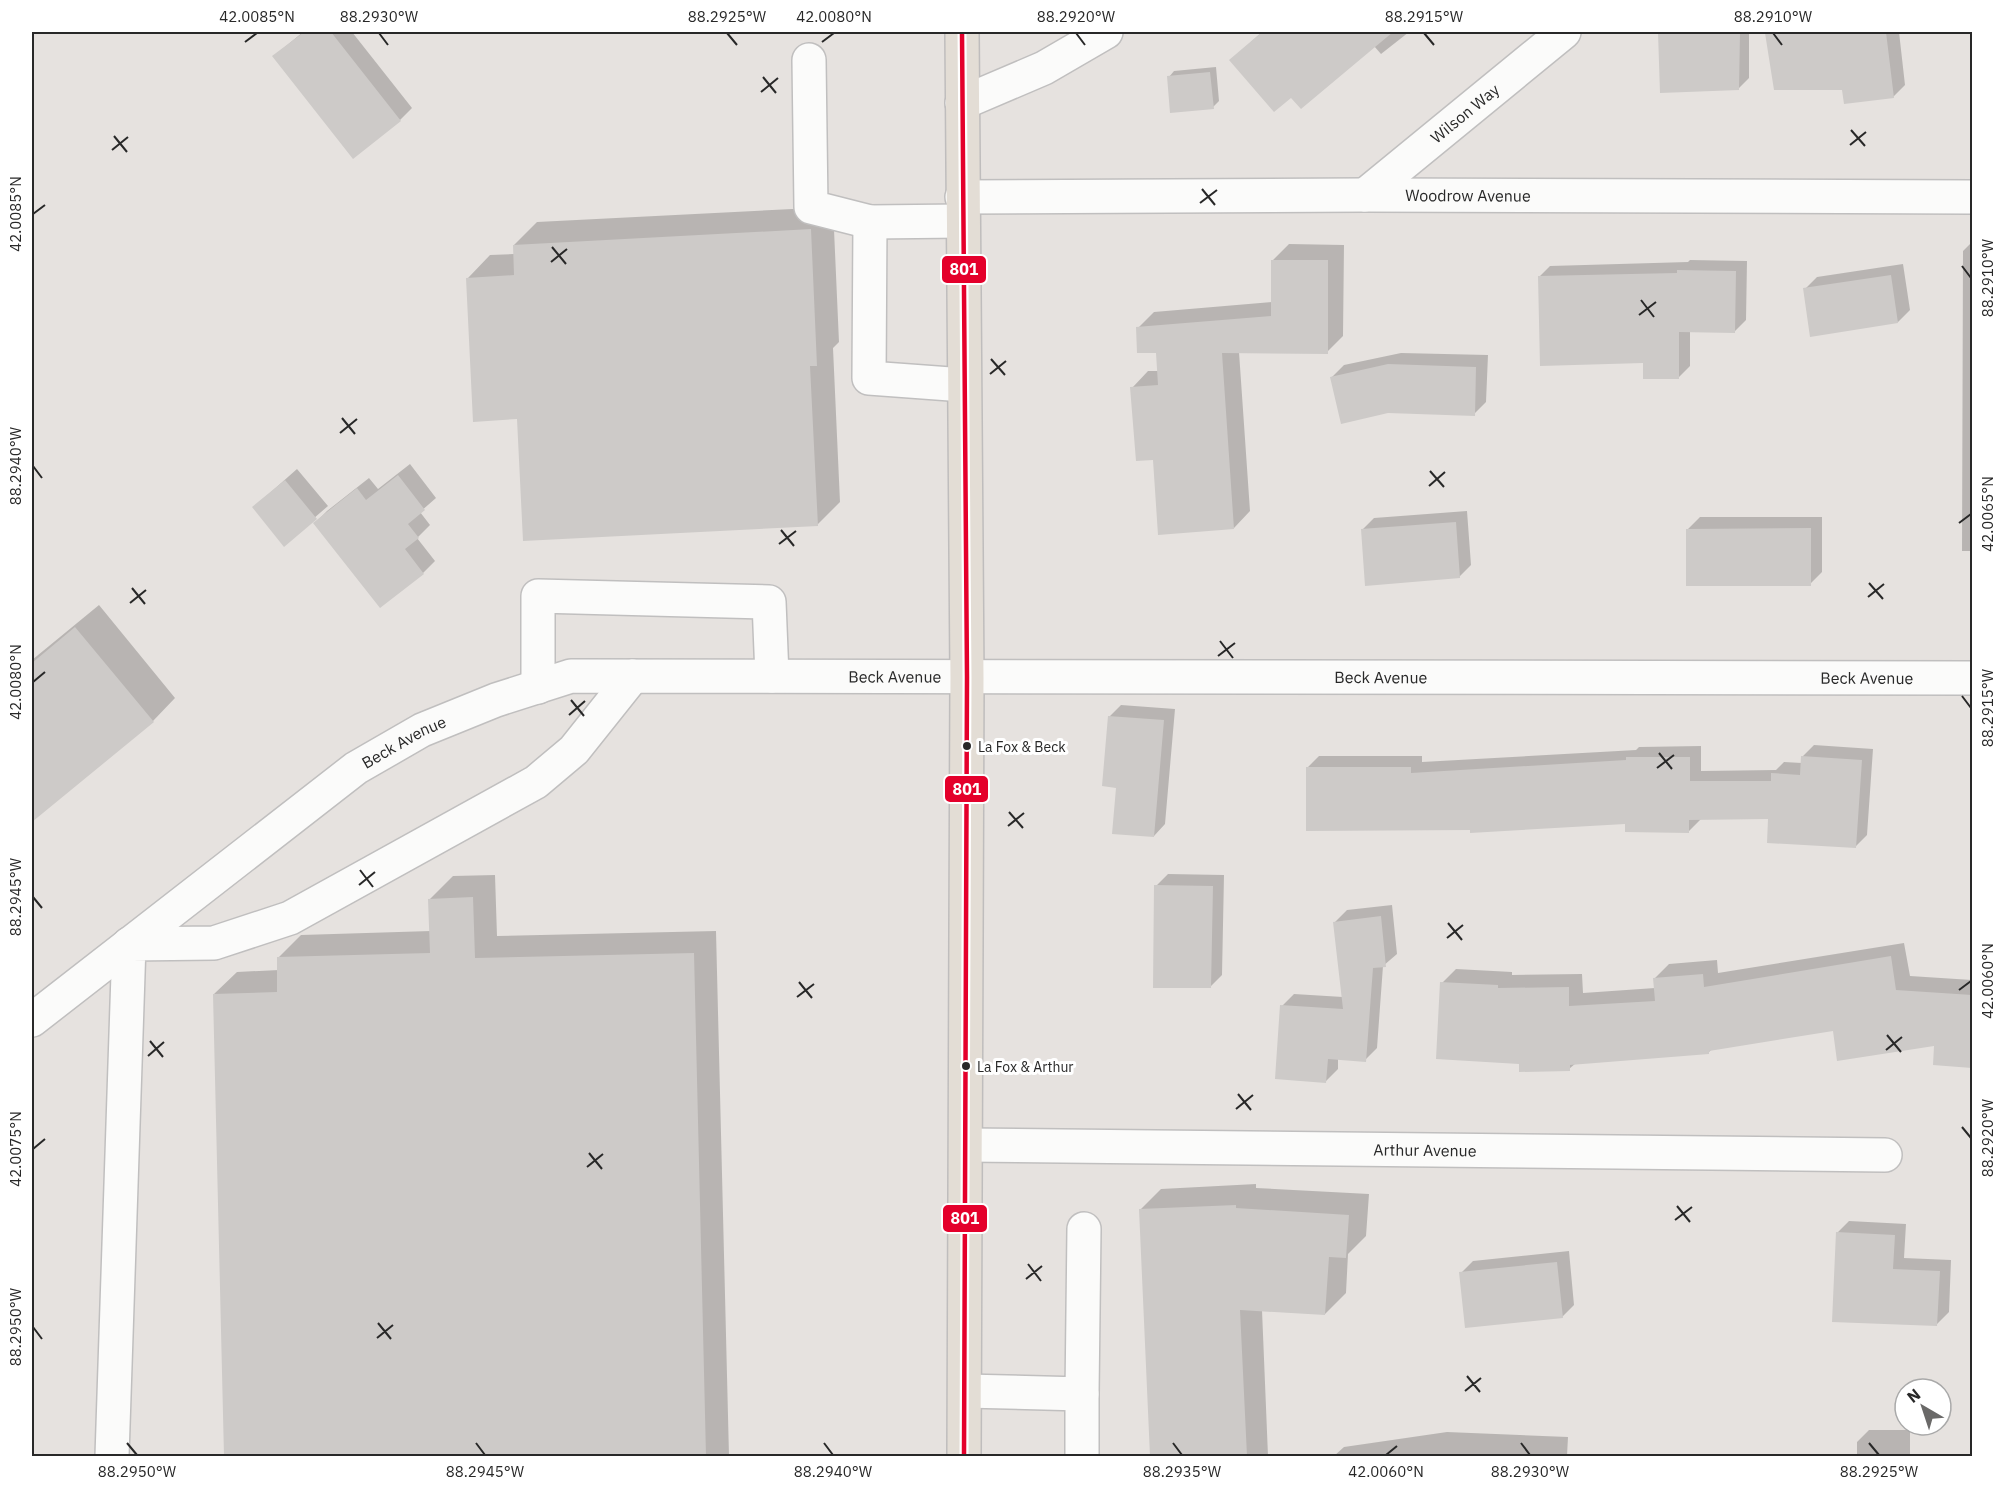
<svg xmlns="http://www.w3.org/2000/svg" width="2004" height="1488" viewBox="0 0 2004 1488" font-family="'IBM Plex Sans',sans-serif">
  <style>
    .shadow { fill: #0003 }
    .building { fill: #cdcac8 }
    .lines { fill: none; stroke-linecap: round; stroke-linejoin: round }
    .minor-casing { stroke: #c0bfbf; stroke-width: 36 }
    .major-casing { stroke: #bfbdbd; stroke-width: 36 }
    .minor { stroke: #fbfbfa; stroke-width: 33 }
    .major { stroke: #e3ddd5; stroke-width: 33 }
    .bus-1-casing { stroke: #fff; stroke-width: 9 }
    .bus-1 { stroke: #e4002b; stroke-width: 4.5 }
    .ticks { fill: none; stroke: #282828; stroke-width: 2 }
    .bus-dot { fill: #282828; stroke: #fff; stroke-width: 2 }
    .labels { text-anchor: middle; stroke-width: 6; stroke-linejoin: round; paint-order: stroke }
    .bus-label { font-size: 14px; fill: #282828; stroke: #fff; text-anchor: start }
    .street-label { font-size: 16px; fill: #282828; stroke: #fff }
    .line-badge { stroke: #fff; stroke-width: 2 }
    .badge-label { font-size: 16px; text-anchor: middle; font-weight: bold; fill: #fff }
    .neatline { fill: none; stroke: #282828; stroke-width: 2 }
    .ticks-label { font-size: 15px; text-anchor: middle; fill: #282828 }
  </style>
  <rect width="100%" height="100%" fill="#e6e2df"/>
  <!-- shadow -->
  <path class="shadow" d="M303,32h49l60,76 -12,12 -126,-64z
    M1262,32h147l-28,22 -7,-8 -83,50 -60,-36z
    M1659,32h90v46l-10,10 -78,4z
    M1769,32h130l6,53 -12,12 -126,-64z
    M1216,67l3,34 -6,6 -44,-30 5,-6z
    M833,207l6,135 -6,6 7,154 -23,23 -299,-107 -50,-140 22,-23 24,-1v-9l23,-23z
    M1972,242v309h-10l1,-300z
    M1289,244l55,1 -1,91 -16,16h-88l11,159 -16,17 -80,-70 -22,-70 16,-17h11l-2,-19 -19,-24 16,-16 119,-10v-42z
    M1690,260l57,1 -1,59 -11,11h-45v35l-11,11 -140,-100 11,-11 138,-4z
    M1903,264l7,46 -12,12 -93,-33 12,-12z
    M1401,353l87,2 -2,47 -12,12 -142,-37 12,-12z
    M410,464l26,34 -16,14 10,13 -13,13 18,23 -12,12 -43,33 -65,-83 12,-12 42,-33 9,11z
    M297,469l31,37 -44,38 -30,-37z
    M1467,511l4,54 -12,12 -97,-47 12,-12z
    M1700,517h122v55l-12,12 -122,-55z
    M99,605l76,93 -22,23 -121,99v-160z
    M1121,705l54,4 -10,115 -11,12 -36,-50 -9,-69z
    M1814,745l59,4 -6,86 -11,11 -86,-28 -69,1 -12,12 -62,-9 -156,7 -164,-61 12,-12h103v6l214,-12 3,-3 62,-1v25l75,-1 8,-8 18,1v-6z
    M1168,874l56,1 -2,100 -12,12 -54,-101z
    M495,875l2,61 219,-5 13,525h-504l-11,-462 23,-22 42,-2 -1,-12 23,-23 130,-4 -1,-32 23,-23z
    M1392,905l5,49 -14,12 -6,82 -12,12 -27,-2v11l-12,12 -44,-75 12,-12 49,3 -8,-75 12,-12z
    M1904,943l6,33 62,4v86l-38,-2 2,-19 -102,-15 -122,19 -4,4 -132,10 -7,6 -49,-7 -78,-79 14,-14 56,3v3l70,-1 1,19 72,-5v-10l14,-14 48,-4 1,13z
    M1256,1184v4l113,6 -3,42 -18,18 -2,39 -21,21 -63,-4 6,146h-117l-11,-246 21,-21z
    M1849,1221l57,3 -2,34 47,2 -2,52 -12,12 -100,-91z
    M1569,1251l5,54 -12,12 -101,-44 12,-12z
    M1869,1430h41v26h-53v-14z
    M1447,1432l121,5 -1,19h-233l10,-9z"/>
  <!-- building -->
  <path class="building" d="M304,32h27l70,89 -48,38 -81,-103z
    M1262,32h131l-92,77 -10,-11 -17,14 -45,-52z
    M1658,32l82,1 -1,57 -79,3z
    M1886,32l8,66 -50,6 -2,-14h-68l-9,-57z
    M1210,72l4,37 -44,4 -3,-37z
    M811,229l6,137h-7l8,160 -295,15 -6,-122 -44,3 -7,-144 48,-3 -1,-30z
    M1271,260h57v94l-106,-1 12,176 -76,6 -5,-75 -17,1 -6,-74 28,-2 -2,-32h-19l-1,-26 135,-11z
    M1677,270l59,1 -1,62 -56,-1v47h-36v-16l-103,3 -2,-90 139,-3z
    M1891,275l7,48 -88,14 -7,-49z
    M1388,364l88,3 -1,49 -87,-3 -47,11 -11,-47z
    M398,475l27,35 -17,14 11,14 -14,11 19,25 -44,34 -67,-85 44,-35 9,12z
    M285,480l32,39 -33,28 -32,-40z
    M1456,522l4,56 -95,8 -4,-57z
    M1811,528v58h-125v-57z
    M75,627l79,95 -122,100v-159z
    M1108,716l56,4 -10,117 -42,-3 4,-46 -14,-2z
    M1801,756l61,4 -6,88 -89,-5 1,-24 -79,1v13l-64,-1v-8l-155,9v-3l-164,1v-64h105v6l215,-13v-3h64v24h81v-8l29,2z
    M1154,885l59,1 -2,102h-58z
    M473,897l2,61 219,-5 12,503h-482l-11,-462 64,-2v-35l153,-4 -2,-54z
    M1381,916l5,51 -13,1 -7,94 -38,-3 -2,24 -51,-4 5,-74 63,4 -10,-87z
    M1891,956l5,34 76,5v73l-39,-3 1,-19 -97,15 -4,-30 -124,20v3l-139,11v6l-51,1v-8l-83,-5 4,-77 58,3v3l71,-1v19l86,-5 -2,-23 50,-4 1,13z
    M1236,1205v3l113,7 -3,43 -17,-1 -4,58 -85,-5 7,146h-97l-11,-247z
    M1836,1232l59,3 -2,34 47,2 -3,55 -105,-4z
    M1557,1262l6,56 -98,10 -6,-56z"/>
  <g class="lines">
    <defs>
      <g id="minor">
        <path d="M809,60l2,147 59,15 92,-1"/>
        <path d="M962,103l82,-35 62,-36"/>
        <path id="s1" d="M1365,195l199,-163"/>
        <path id="s2" d="M962,197l403,-2 607,2"/>
        <path d="M870,222l-1,156 95,7"/>
        <path d="M538,687v-91l231,6 3,74"/>
        <path id="s3" d="M32,1020l324,-252 66,-38 74,-30 75,-24 1401,2"/>
        <path id="s4" d="M966,1145l919,10"/>
        <path d="M965,1391l117,3 2,-165"/>
        <path d="M112,1456l17,-512 85,-1 76,-25 246,-136 38,-32 59,-74"/>
        <path d="M1082,1456v-62"/>
      </g>
      <path id="major" d="M962,32l5,645 -3,779"/>
    </defs>
    <!-- minor casing -->
    <use href="#minor" class="minor-casing"/>
    <!-- major casing -->
    <use href="#major" class="major-casing"/>
    <!-- minor -->
    <use href="#minor" class="minor"/>
    <!-- major -->
    <use href="#major" class="major"/>
    <defs>
      <path id="bus-1" d="M962,32l5,645 -3,779"/>
    </defs>
    <!-- bus-1 casing -->
    <use href="#bus-1" class="bus-1-casing"/>
    <!-- bus-1 -->
    <use href="#bus-1" class="bus-1"/>
  </g>
  <!-- ticks -->
  <path class="ticks" d="M379,33l9,12M727,33l10,12M1076,33l9,12M1424,33l10,12M1773,33l9,12M245,42l12,-9M822,42l12,-9M763,77l13,16M761,92l17,-14M1851,130l14,16M114,136l13,16M1850,145l16,-13M112,150l16,-13M1202,189l13,16M1200,203l17,-13M33,214l12,-9M552,247l14,17M551,262l16,-13M1962,266l9,12M1641,300l13,17M1639,315l17,-13M991,359l14,16M990,374l16,-13M342,418l13,16M340,433l17,-14M33,466l9,12M1430,471l14,16M1429,486l16,-14M1959,523l12,-9M781,530l13,16M779,544l17,-13M1869,583l14,16M132,588l13,16M1868,597l16,-13M130,603l16,-13M1220,641l13,17M1218,656l17,-13M33,682l12,-10M1962,696l9,12M571,700l13,16M569,715l16,-14M1659,753l13,16M1657,768l17,-13M1009,812l14,16M1008,826l16,-13M360,870l13,17M359,885l16,-13M33,897l9,11M1448,923l14,17M1447,938l16,-13M799,982l13,16M1959,990l12,-9M797,997l17,-13M1887,1035l14,17M150,1041l13,16M1886,1050l16,-13M148,1056l16,-14M1238,1094l13,16M1236,1109l17,-14M1962,1127l9,11M33,1149l12,-10M589,1153l13,16M587,1167l16,-13M1677,1206l13,16M1675,1220l17,-13M1028,1264l13,17M1026,1279l16,-13M378,1323l13,16M33,1327l9,12M377,1338l16,-13M1467,1376l13,16M1465,1391l16,-13M127,1443l10,12M476,1443l9,12M824,1443l9,12M1173,1443l9,12M1521,1443l9,12M1869,1443l10,12M1386,1455l11,-9"/>
  <!-- markers -->
  <g class="bus-dot">
    <circle cx="967" cy="746" r="5"/>
    <circle cx="966" cy="1066" r="5"/>
  </g>
  <g class="labels">
    <!-- bus labels -->
    <g class="bus-label">
      <text x="978" y="752">La Fox &amp; Beck</text>
      <text x="977" y="1072">La Fox &amp; Arthur</text>
    </g>
    <!-- street labels -->
    <g class="street-label">
      <text dy="6" stroke="none"><textPath href="#s1" startOffset="129">Wilson Way</textPath></text>
      <text dy="6" stroke="none"><textPath href="#s2" startOffset="506">Woodrow Avenue</textPath></text>
      <text dy="6" stroke="none"><textPath href="#s3" startOffset="969">Beck Avenue</textPath></text>
      <text dy="6" stroke="none"><textPath href="#s3" startOffset="1455">Beck Avenue</textPath></text>
      <text dy="6" stroke="none"><textPath href="#s3" startOffset="1941">Beck Avenue</textPath></text>
      <text dy="6" stroke="none"><textPath href="#s3" startOffset="465">Beck Avenue</textPath></text>
      <text dy="6" stroke="none"><textPath href="#s4" startOffset="459">Arthur Avenue</textPath></text>
    </g>
  </g>
  <g class="line-badge">
    <rect x="941" y="255" width="46" height="29" rx="6" fill="#e4002b"/>
    <rect x="944" y="775" width="45" height="28" rx="6" fill="#e4002b"/>
    <rect x="942" y="1204" width="46" height="29" rx="6" fill="#e4002b"/>
  </g>
  <g class="badge-label">
    <text x="964" y="275">801</text>
    <text x="967" y="795">801</text>
    <text x="965" y="1224">801</text>
  </g>
  <!-- border -->
  <rect width="2004" height="1488" fill="none" stroke="#ffffff" stroke-width="66"/>
  <!-- north arrow -->
  <g transform="translate(1923 1407) rotate(321)"><circle r="28" fill="#ffffff" stroke="#a9a9a9" stroke-width="1.5"/>
  <path d="M0-4.5L10 22L0 15L-10 22Z" fill="#6a6968"/>
  <text y="-9" font-size="16" font-weight="bold" text-anchor="middle" fill="#282828">N</text>
  </g>
  <rect x="33" y="33" width="1938" height="1422" class="neatline"/>
  <g class="ticks-label">
    <text x="257" y="22">42.0085°N</text>
    <text x="379" y="22">88.2930°W</text>
    <text x="727" y="22">88.2925°W</text>
    <text x="834" y="22">42.0080°N</text>
    <text x="1076" y="22">88.2920°W</text>
    <text x="1424" y="22">88.2915°W</text>
    <text x="1773" y="22">88.2910°W</text>
    <text transform="translate(16 214) rotate(-90)" y="5">42.0085°N</text>
    <text transform="translate(1988 278) rotate(-90)" y="5">88.2910°W</text>
    <text transform="translate(16 466) rotate(-90)" y="5">88.2940°W</text>
    <text transform="translate(1988 514) rotate(-90)" y="5">42.0065°N</text>
    <text transform="translate(16 682) rotate(-90)" y="5">42.0080°N</text>
    <text transform="translate(1988 708) rotate(-90)" y="5">88.2915°W</text>
    <text transform="translate(16 897) rotate(-90)" y="5">88.2945°W</text>
    <text transform="translate(1988 981) rotate(-90)" y="5">42.0060°N</text>
    <text transform="translate(1988 1138) rotate(-90)" y="5">88.2920°W</text>
    <text transform="translate(16 1149) rotate(-90)" y="5">42.0075°N</text>
    <text transform="translate(16 1327) rotate(-90)" y="5">88.2950°W</text>
    <text x="137" y="1477">88.2950°W</text>
    <text x="485" y="1477">88.2945°W</text>
    <text x="833" y="1477">88.2940°W</text>
    <text x="1182" y="1477">88.2935°W</text>
    <text x="1386" y="1477">42.0060°N</text>
    <text x="1530" y="1477">88.2930°W</text>
    <text x="1879" y="1477">88.2925°W</text>
  </g>
</svg>
